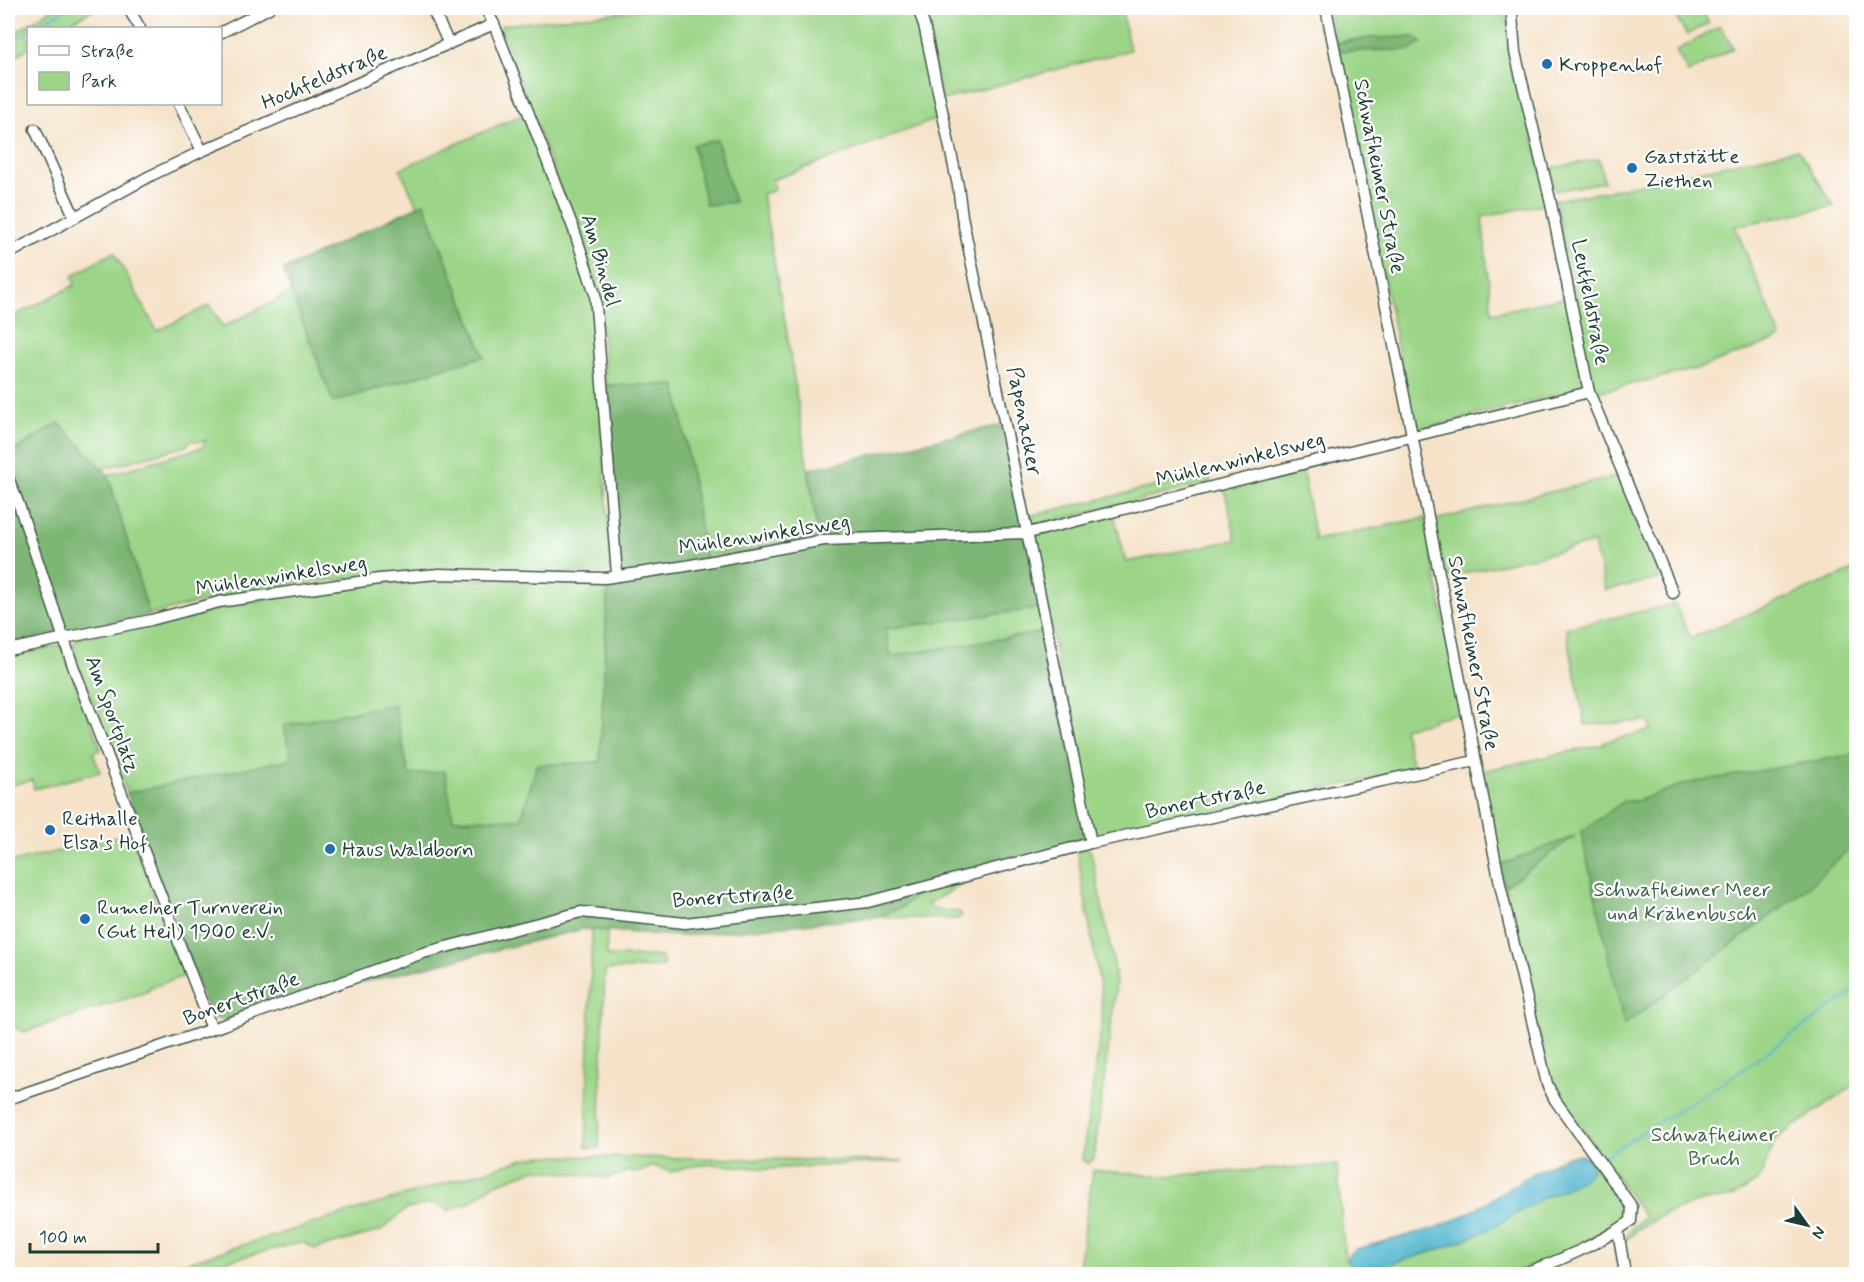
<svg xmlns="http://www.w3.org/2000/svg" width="1864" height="1282" viewBox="0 0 1864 1282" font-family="Mynerve,sans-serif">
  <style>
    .green { fill: #9cd588; stroke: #5e895e; stroke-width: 1.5; fill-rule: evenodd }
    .forest { fill: #7db674; stroke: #4e7a54; stroke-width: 1.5 }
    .water { fill: #4eb4cd; stroke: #367880; stroke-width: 1.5 }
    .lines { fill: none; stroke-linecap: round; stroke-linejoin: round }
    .stream { stroke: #4eb4cd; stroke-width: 2 }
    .minor-casing { stroke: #3f564a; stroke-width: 13 }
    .minor { stroke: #fff; stroke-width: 10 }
    .poi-dot { fill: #1f6fb2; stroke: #fff; stroke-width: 2 }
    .labels { text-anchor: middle; stroke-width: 4.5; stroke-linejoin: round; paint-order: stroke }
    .poi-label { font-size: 21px; fill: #1f3d34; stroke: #fff; text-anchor: start }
    .street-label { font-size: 21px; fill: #1f3d34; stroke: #fff }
    .park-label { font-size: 21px; fill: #3e6349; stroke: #fff }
  </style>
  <rect width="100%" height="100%" fill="#fff"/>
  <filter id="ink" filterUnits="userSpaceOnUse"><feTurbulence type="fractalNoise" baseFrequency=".0167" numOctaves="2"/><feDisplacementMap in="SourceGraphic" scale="12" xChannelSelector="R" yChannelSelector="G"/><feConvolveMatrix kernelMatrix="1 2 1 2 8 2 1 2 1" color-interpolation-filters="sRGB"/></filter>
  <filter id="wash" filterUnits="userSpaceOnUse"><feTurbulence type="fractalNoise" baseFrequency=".008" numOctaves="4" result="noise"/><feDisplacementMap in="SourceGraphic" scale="24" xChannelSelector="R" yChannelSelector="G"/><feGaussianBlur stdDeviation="1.35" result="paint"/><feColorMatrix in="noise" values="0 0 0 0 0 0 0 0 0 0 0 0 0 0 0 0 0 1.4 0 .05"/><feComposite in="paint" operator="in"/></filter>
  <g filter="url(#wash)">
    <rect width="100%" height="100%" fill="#f5e2c8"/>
    <!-- green -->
    <path class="green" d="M54,8h42l-35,20h-33v20l-20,13v-24z
      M659,8h257l24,110 -168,62 3,10 -13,4 24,133 32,209 -113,21 -29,-172h-70l-7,-92 -99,-266 2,-2zM717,140l17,62 -28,3z
      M921,8h200l9,42 -188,50z
      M1328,8h154l16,4 9,6 41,185 -66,14 10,96 76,-16 16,85 -6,8 -158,39h-6l-76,-379 16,1 60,-14 -65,3 -13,3z
      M1670,8h30l9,15 -22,12z
      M1720,26l13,22 -45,25 -12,-22z
      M524,114l61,157 7,25 20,275 -5,2 -180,-1 -134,12 -77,14 -67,17 -41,-140 95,-28 3,-7 -7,2 -8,-2 -5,6 -84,23 -43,-46 -51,32v-136l67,-34 -3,-9 42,-24 43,79 53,-26 13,22 69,-35 41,110 151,-46 -60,-152 -7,1 -17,-36z
      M1798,149l36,57 -99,20 46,112 -81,30 -107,25 -38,-193 63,-11z
      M1599,159l5,23 -49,9 -4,-23z
      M1302,466l13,74 110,-22 36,195 -29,6v3l-29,6 11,42 -319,67 -6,-3 -55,-298 80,-21 12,47 110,-22 -12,-53z
      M1209,474l2,9 -177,43 -4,-4 -2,-6z
      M1621,475l43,103 -59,12 -11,-47 -151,35 -12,-57z
      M1856,569v515l-79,54 -19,43 -26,16 -33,5 -32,11 -30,17 -12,11 3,-9 16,-16 -93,-132 -47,-197 -22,-116 123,-27 -1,-2 47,-12 -2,-9 -64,4 -19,-97 109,-24 16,34z
      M438,579l170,1 -8,182 -63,3 -16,54h-68l-44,-44 -15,-71 -110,21 8,34 -165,34 -55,-147 5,-7 181,-39 121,-17z
      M1041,608l4,24 -154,25 -6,-29z
      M61,645l40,104 -8,4 7,19 -66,17 -2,-9 -24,6v-131z
      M130,834l55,142 -37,12 1,3 -125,41 -16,-8v-161z
      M1087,848l3,2 2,7 22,108 2,20 -22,173 -6,6 -6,-4 20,-137 -1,-31 -24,-140z
      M969,881l-42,23 7,6 25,2 3,4 -6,3 -79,-2 25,-10 13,-14z
      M592,930l15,1v25h54l3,11 -59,3 -6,178h-13z
      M1590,1154l39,54 -2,12 -73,38 -46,16h-430l15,-104 70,6 174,-11 8,95 34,-4 119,-41z
      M541,1156l363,5 -138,8 -53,-5 -27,3 -14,5 -18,-6 -15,6 -10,-1 -20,7 -73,-9 -43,16 -23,17 -22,9 -10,-7h-12l-21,6 -25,21 -65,18 -13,-7 -88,22 -21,10h-45l376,-115z"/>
    <!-- forest -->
    <path class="forest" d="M1415,37l7,6 -12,7 -66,1 -6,-1 -2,-7 31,-5z
      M717,140l17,62 -28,3 -13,-60z
      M424,203l60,153 -151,46 -50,-132z
      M606,385h70l30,176 112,-25 -9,-67 192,-44 40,183 -156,21 6,27 154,-24 43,202 -5,8 -168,53 -13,12 -25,10 -199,19 -95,-7 -322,78c-15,6 -36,19 -51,9l-83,-223 164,-34 -7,-34 110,-21 15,71 36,-4 8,48h68l16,-54 63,-3 8,-182 13,-1z
      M59,423l49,52 41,140 -141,29v-120l20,-12 -20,-47v-10z
      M1856,754v89l-55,50 -177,132 -43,-193 43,-31h13l47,-17z
      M1575,836l-71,51 -4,-22z"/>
    <!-- water -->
    <path class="water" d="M1583,1155c5,3 11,8 9,14 -3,12 -40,25 -51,30 -17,10 -34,21 -52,30 -33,16 -68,27 -104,36 -11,2 -25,8 -36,3l-2,-11 9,-8 80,-21 35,-16 56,-35 40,-21z"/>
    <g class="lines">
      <!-- stream -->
      <path class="stream" d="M32,28l35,-20
        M8,43l20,-12
        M1601,1158l132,-82 123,-86
        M1276,1274l30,-5 45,-3"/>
    </g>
  </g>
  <g filter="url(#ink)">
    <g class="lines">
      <defs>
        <path id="minor" d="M128,8l12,20
          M432,8l17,36
          M485,8l9,16 80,206 21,64 22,281
          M918,8l6,17 34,161 4,30 129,627
          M1326,8l86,427 89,454 46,195 8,16 77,107 -1,14c-29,21 -77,43 -111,53
          M1515,8l-3,7 3,37 35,147 39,193 84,201
          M220,33l49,-25
          M179,104l23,47
          M35,129l39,87
          M8,254l142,-78 52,-25 292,-127
          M8,478l11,27 54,161 139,363
          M8,650l143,-30 68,-18 160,-23 60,-5 166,4 81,-12 138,-26 204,-7 561,-141
          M8,1099l204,-70 211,-76 158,-41 104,11 183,-21 223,-59 384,-82
          M1618,1230l7,44"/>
      </defs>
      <!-- minor casing -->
      <use href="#minor" class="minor-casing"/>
      <!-- minor -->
      <use href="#minor" class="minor"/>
    </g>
  </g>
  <!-- markers -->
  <g class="poi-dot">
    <circle cx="1547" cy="64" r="6"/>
    <circle cx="1632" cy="168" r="6"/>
    <circle cx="50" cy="830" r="6"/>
    <circle cx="330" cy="849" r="6"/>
    <circle cx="85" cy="919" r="6"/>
  </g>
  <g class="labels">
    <!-- poi labels -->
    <g class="poi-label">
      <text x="1559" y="71">Kroppenhof</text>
      <text x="1644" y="163">Gaststätte<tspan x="1644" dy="24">Ziethen</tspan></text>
      <text x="62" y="825">Reithalle<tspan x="62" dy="24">Elsa's Hof</tspan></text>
      <text x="342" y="856">Haus Waldborn</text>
      <text x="97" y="914">Rumelner Turnverein<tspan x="97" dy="24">(Gut Heil) 1900 e.V.</tspan></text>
    </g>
    <!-- street labels -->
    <g class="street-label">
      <text transform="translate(324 77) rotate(-23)" y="7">Hochfeldstraße</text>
      <text transform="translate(1380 176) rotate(79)" y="7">Schwafheimer Straße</text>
      <text transform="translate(601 260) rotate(74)" y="7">Am Bindel</text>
      <text transform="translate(1591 302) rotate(79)" y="7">Leutfeldstraße</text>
      <text transform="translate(1025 421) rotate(79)" y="7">Papenacker</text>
      <text transform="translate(1240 459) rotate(-14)" y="7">Mühlenwinkelsweg</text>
      <text transform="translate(764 534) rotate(-9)" y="7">Mühlenwinkelsweg</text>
      <text transform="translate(281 575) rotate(-9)" y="7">Mühlenwinkelsweg</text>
      <text transform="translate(1474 653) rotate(79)" y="7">Schwafheimer Straße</text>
      <text transform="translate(113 714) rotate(70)" y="7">Am Sportplatz</text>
      <text transform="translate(1205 799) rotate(-12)" y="7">Bonertstraße</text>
      <text transform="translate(733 896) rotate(-4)" y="7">Bonertstraße</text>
      <text transform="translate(241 998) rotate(-20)" y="7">Bonertstraße</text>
    </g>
    <!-- park labels -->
    <g class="park-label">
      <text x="1682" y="896">Schwafheimer Meer<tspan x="1682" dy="24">und Krähenbusch</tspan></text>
      <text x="1714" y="1141">Schwafheimer<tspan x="1714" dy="24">Bruch</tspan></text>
    </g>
  </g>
  <!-- margin -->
  <rect width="1864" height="1282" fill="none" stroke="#fff" stroke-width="30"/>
  <!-- legend -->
  <rect x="27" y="27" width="195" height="78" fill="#ffffff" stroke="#a5b1ae" stroke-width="1.5"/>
  <rect x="39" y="46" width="30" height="9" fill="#ffffff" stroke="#a5b1ae" stroke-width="1.5"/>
  <text x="81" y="57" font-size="18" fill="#1f3d34">Straße</text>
  <rect x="39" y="72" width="30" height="18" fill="#9cd588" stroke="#a5b1ae" stroke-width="1.5"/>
  <text x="81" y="87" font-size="18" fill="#1f3d34">Park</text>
  <!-- north arrow -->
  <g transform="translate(1807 1225) rotate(124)" stroke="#ffffff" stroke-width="4.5" paint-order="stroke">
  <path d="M0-4.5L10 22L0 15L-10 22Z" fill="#1f3d34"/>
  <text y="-9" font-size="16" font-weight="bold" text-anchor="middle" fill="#1f3d34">N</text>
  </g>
  <!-- scale -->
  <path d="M30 1243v9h128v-9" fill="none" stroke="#1f3d34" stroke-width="3"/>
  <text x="39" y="1243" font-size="18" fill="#1f3d34" stroke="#ffffff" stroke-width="4.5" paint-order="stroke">100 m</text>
</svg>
